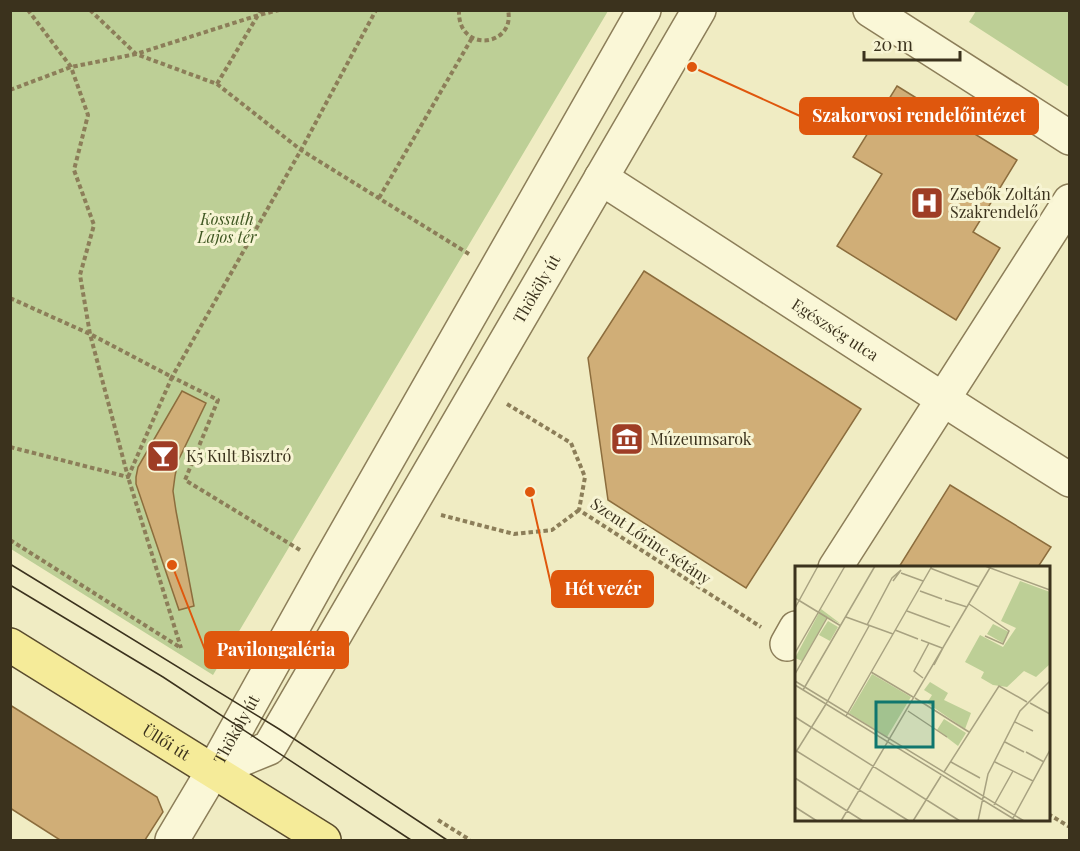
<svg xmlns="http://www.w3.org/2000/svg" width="1080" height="851" viewBox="0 0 1080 851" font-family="'Playfair Display',serif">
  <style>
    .green { fill: #bdcf96 }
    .building { fill: #d0ae77; stroke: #8c6d3d; stroke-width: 1.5 }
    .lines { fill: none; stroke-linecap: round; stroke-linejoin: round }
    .minor-casing { stroke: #8c7e59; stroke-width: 36 }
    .major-casing { stroke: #594b2d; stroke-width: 36 }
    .path { stroke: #8c7e59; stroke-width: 4; stroke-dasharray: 4.5 3; stroke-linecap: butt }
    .minor { stroke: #faf7d7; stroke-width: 33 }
    .major { stroke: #f5eb99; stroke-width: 33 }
    .tram { stroke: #3b321d; stroke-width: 1.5 }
    .labels { text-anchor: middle; stroke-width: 6; stroke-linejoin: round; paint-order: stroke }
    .poi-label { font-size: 16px; fill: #3b321d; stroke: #f7f4d3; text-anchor: start }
    .park-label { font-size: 16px; font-style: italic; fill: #405823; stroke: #f7f4d3 }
    .street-label { font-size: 16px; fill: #3b321d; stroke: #f7f4d3 }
    .inset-road { fill: none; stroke: #a8a281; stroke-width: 1.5 }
    .view { fill: #0f766e; fill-opacity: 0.15; stroke: #0f766e; stroke-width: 3 }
    .inset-edge { fill: none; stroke: #3b321d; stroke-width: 3 }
    .leader { fill: none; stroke: #df570d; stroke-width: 2 }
    .callout-dot { fill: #df570d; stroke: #f7f4d3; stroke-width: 2 }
    .callout { fill: #df570d; stroke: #df570d; stroke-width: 2 }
    .callout-label { font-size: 18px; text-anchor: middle; font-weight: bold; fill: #fff }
  </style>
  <rect width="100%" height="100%" fill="#f0ecc3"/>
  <!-- green -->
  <path class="green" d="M10,11h598l-395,664 -202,-126z
    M976,11h93v76l-100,-65z"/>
  <!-- building -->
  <path class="building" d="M897,86l120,74 -44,72 27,16 -44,72 -119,-74 45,-72 -29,-17z
    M644,271l217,138 -115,179 -138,-88 -20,-142z
    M182,391l24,12 -28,58 -3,15 -2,15 3,20 18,95 -15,4 -43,-126v-7l2,-10z
    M950,485l101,62 -13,20h-139z
    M10,705l147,92 6,15 -18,28h-85l-50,-32z"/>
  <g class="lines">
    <defs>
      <g id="minor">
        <path d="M870,10l200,128"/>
        <path id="s1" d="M601,178c156,100 311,203 469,302"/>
        <path d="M835,568l235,-367"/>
        <path d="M787,644l9,-16"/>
        <path id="s2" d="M213,771l56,-23 430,-738"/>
        <path id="s3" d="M172,840l41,-69 114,-205 317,-556"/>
      </g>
      <g id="major">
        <path id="s4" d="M10,645l314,195"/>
      </g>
    </defs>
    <!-- minor casing -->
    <use href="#minor" class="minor-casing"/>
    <!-- major casing -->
    <use href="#major" class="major-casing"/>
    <!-- path -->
    <path class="path" d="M90,10l46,44 81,30 84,66 168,104
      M459,10c-2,44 57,37 49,0
      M217,84l44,-74
      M10,90l61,-23 65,-13 123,-39 20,-5
      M379,198l93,-160
      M10,298l80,36 82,43 -44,100 53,171
      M507,404l64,39 14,34 -6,33 182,117
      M10,447l118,30 -38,-143 -10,-59 14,-50 -20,-55 14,-55 -17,-48 -43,-57
      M441,515l73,19 38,-4 27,-20
      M10,540l171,108
      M300,550l-115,-70 33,-80 -46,-23 129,-227 75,-140
      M1048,814l22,13
      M438,820l32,20"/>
    <!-- minor -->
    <use href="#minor" class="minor"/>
    <!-- major -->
    <use href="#major" class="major"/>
    <!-- tram -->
    <path class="tram" d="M10,564l269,165 168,111
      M10,585l153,92 248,163"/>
  </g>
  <!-- icons -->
  <defs>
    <symbol id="hospital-square" viewBox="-11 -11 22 22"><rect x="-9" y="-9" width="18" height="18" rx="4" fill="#9e3d25" stroke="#f7f4d3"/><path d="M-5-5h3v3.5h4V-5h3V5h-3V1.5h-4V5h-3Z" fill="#fff"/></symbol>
    <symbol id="museum-square" viewBox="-11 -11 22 22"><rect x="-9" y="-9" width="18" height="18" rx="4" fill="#9e3d25" stroke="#f7f4d3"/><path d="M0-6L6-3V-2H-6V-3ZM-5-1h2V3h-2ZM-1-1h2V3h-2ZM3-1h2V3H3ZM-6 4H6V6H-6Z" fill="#fff"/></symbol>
    <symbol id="bar-square" viewBox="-11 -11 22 22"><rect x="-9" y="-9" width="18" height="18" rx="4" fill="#9e3d25" stroke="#f7f4d3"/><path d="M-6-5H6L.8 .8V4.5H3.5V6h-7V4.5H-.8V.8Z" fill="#fff"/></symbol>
  </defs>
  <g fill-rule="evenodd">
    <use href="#hospital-square" x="908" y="184" width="38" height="38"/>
    <use href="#museum-square" x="608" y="420" width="38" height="38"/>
    <use href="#bar-square" x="144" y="437" width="38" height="38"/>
  </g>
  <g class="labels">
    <!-- poi labels -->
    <g class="poi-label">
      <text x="950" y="200">Zsebők Zoltán<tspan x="950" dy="18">Szakrendelő</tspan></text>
      <text x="650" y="445">Múzeumsarok</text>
      <text x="186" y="462">K5 Kult Bisztró</text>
    </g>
    <!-- park labels -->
    <g class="park-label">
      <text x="227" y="225">Kossuth<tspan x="227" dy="18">Lajos tér</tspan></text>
    </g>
    <!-- street labels -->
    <g class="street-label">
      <text dy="6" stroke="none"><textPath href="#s2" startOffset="592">Thököly út</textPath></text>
      <text dy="6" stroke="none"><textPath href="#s1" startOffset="279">Egészség utca</textPath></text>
      <text transform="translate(651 541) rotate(34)" y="6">Szent Lőrinc sétány</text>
      <text dy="6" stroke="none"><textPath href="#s3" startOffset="128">Thököly út</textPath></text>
      <text dy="6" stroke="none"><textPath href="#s4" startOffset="184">Üllői út</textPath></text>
    </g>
  </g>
  <!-- overview -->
  <g transform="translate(795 566)">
    <rect width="255" height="255" fill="#f0ecc3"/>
    <path d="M225,15l30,11v72l-14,13 -12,-6 -17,16 -14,-2 -12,-7 3,-6 -19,-10 15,-27 23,12 13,-19 -15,-7zM26,43l20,15 -14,-7 -25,44 -7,-3zM33,55l10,6 -8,14 -11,-6zM198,58l16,8 -6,11 -16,-9zM77,108l39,23 -24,40 -38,-24zM135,116l18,11 -4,7 27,13 -6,16 -38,-26 5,-8 -8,-5zM149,153l22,14 -8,13 -21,-16z" fill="#bdcf96"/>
    <path class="inset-road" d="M190,0l65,24M135,2l49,19M106,7l22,8M125,25l22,8M0,32l46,28M150,34l22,7M174,38l40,27 -6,13 -18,-8M0,42l23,-42M112,45l43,16M51,51l47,17M72,59l25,-47 9,-8 -8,11M100,64l23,9M126,74l21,8M0,87l50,-87M139,99l10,-19M76,106l42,25M0,108l32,-56M128,112l-9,-7 15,-28M0,115l229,140M0,119l222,136M8,124l72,-124M120,132l54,34M235,137l20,11M31,138l43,-78M113,145l39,26M51,150l86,-150M0,151l165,104M220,156l18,9M210,176l19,10M0,184l114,71M1,186l30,-48M231,186l18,10M156,196l29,16M200,196l38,19M149,206l55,-86 28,16M0,212l68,43M199,239l19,-34M0,241l22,14M218,252l37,-68M46,255l150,-255M118,255l28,-45M183,255l10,-47 32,-63 30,-30"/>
    <path class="view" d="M81,136h57v45h-57z"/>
    <rect width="255" height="255" class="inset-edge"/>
  </g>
  <!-- callouts -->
  <path class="leader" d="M692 67L800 116M530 492L552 589M172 565L205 650"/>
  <g class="callout-dot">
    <circle cx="692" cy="67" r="6"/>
    <circle cx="530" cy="492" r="6"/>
    <circle cx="172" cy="565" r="6"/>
  </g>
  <g class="callout">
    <rect x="800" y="98" width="238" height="36" rx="6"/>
    <rect x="552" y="571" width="101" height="36" rx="6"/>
    <rect x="205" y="632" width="143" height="36" rx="6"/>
  </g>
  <g class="callout-label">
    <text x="919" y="122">Szakorvosi rendelőintézet</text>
    <text x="603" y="595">Hét vezér</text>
    <text x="276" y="656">Pavilongaléria</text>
  </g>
  <!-- border -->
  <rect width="1080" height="851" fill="none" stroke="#3b321d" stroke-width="24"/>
  <!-- scale -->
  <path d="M864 51v9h96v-9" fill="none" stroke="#3b321d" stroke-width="3"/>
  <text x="873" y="51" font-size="18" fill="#3b321d" stroke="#f7f4d3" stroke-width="4.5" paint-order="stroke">20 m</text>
</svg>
